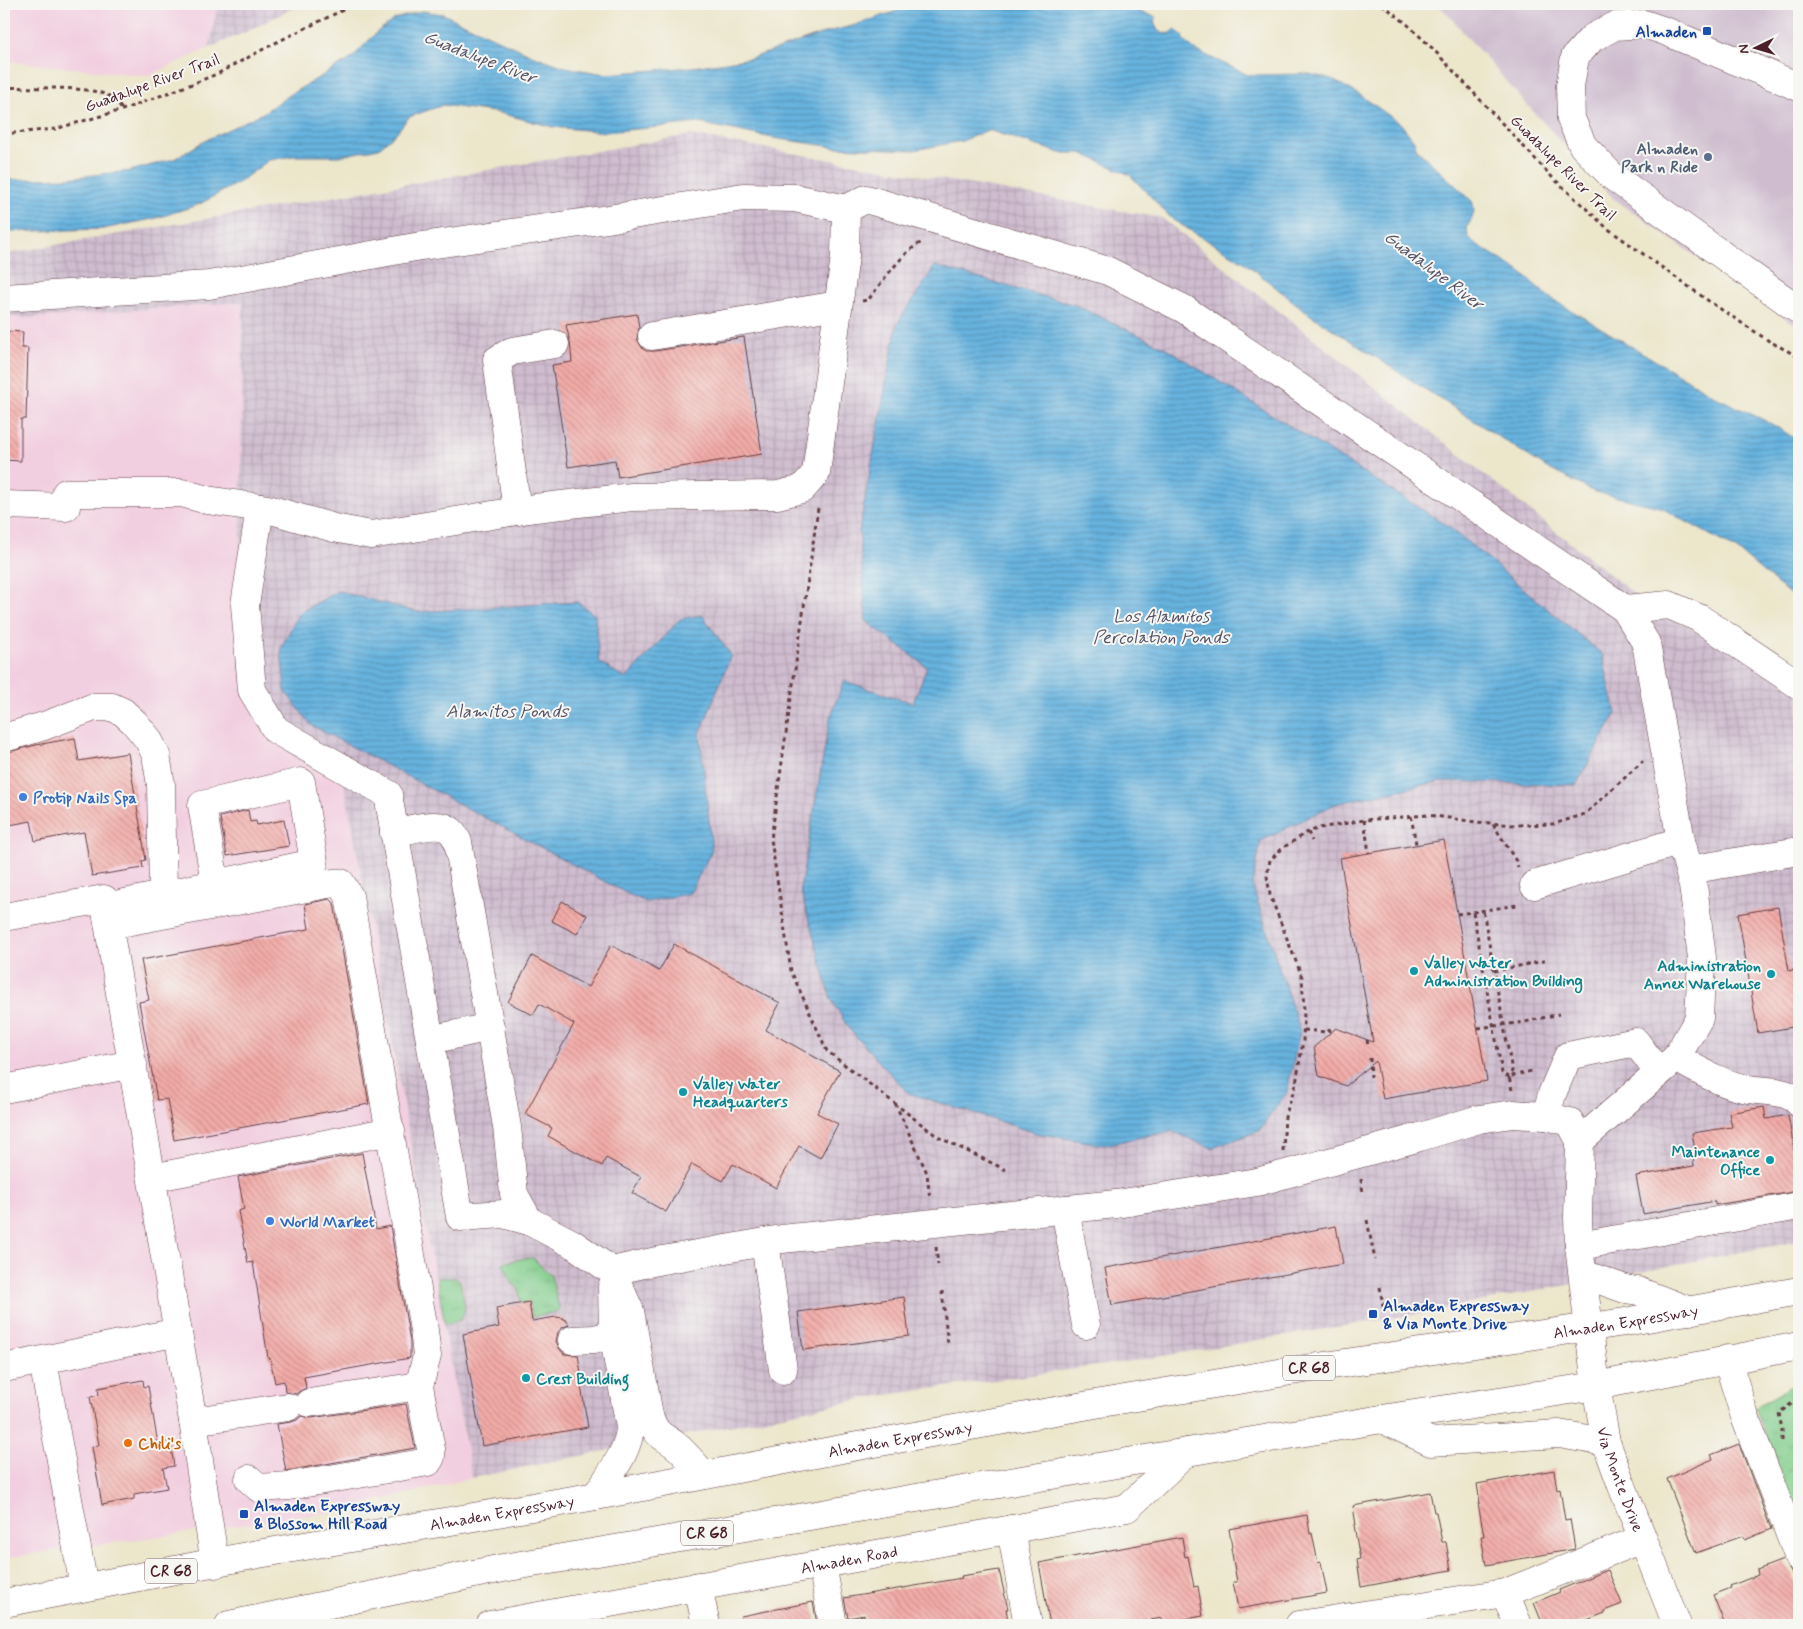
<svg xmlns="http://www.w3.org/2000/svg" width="1803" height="1629" viewBox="0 0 1803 1629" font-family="Mynerve,sans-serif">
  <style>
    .built { fill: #f2cfe0 }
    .industrial { fill: url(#industrial-grid) }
    .railway { fill: #cfbdcf }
    .park { fill: url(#park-tufts); stroke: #64765a }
    .water { fill: url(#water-rules); stroke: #586985 }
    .building { fill: url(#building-back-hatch) }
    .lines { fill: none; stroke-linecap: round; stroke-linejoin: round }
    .minor-casing { stroke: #623d43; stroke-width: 29 }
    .major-casing { stroke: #623d43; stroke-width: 29 }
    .path { stroke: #623d43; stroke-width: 3; stroke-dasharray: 4 4; stroke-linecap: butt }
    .minor { stroke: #fff; stroke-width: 28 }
    .major { stroke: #fff; stroke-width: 28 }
    .transit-dot { fill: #1a4fb4; stroke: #f6f6f2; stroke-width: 2 }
    .service-dot { fill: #5c6f8a; stroke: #f6f6f2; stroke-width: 2 }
    .shop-dot { fill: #3f7fe0; stroke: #f6f6f2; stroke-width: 2 }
    .culture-dot { fill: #0f9aa8; stroke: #f6f6f2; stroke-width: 2 }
    .food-dot { fill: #e8710a; stroke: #f6f6f2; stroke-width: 2 }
    .labels { text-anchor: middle; stroke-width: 4; stroke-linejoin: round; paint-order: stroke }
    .shield { fill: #f6f6f2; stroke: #7e6067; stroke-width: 1 }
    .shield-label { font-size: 15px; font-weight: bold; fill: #4a1f2b }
    .transit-label { font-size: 16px; font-weight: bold; fill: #164399; stroke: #f6f6f2; text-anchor: start }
    .street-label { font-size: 16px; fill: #4a1f2b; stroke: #f6f6f2 }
    .service-label { font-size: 16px; font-weight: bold; fill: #4e5e75; stroke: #f6f6f2; text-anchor: end }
    .shop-label { font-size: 16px; font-weight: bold; fill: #366cbe; stroke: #f6f6f2; text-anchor: start }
    .culture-label { font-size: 16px; font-weight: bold; fill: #0d838f; stroke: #f6f6f2; text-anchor: start }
    .food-label { font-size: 16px; font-weight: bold; fill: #c56008; stroke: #f6f6f2; text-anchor: start }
    .water-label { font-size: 18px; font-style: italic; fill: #54536a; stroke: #f6f6f2 }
  </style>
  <defs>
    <pattern id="industrial-grid" width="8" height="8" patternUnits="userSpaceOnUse" patternTransform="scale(1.25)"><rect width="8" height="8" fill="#cfbdcf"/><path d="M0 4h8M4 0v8" fill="none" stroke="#b3a2b2"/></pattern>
    <pattern id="park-tufts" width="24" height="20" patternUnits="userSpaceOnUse" patternTransform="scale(1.25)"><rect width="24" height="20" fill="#7fcc8a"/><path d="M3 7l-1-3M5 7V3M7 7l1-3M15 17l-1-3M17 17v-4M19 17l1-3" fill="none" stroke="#6faf77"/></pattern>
    <pattern id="water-rules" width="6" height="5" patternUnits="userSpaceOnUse" patternTransform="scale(1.25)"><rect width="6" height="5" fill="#66b3df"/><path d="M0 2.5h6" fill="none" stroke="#5691b5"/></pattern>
    <pattern id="building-back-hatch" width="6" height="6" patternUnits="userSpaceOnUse" patternTransform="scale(1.25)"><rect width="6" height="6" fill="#f3aca8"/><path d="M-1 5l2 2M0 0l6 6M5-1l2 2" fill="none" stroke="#c78b89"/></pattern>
  </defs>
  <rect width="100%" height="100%" fill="#f6f6f2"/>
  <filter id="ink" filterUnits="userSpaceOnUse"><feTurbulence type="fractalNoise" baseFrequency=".02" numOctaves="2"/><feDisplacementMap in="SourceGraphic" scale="10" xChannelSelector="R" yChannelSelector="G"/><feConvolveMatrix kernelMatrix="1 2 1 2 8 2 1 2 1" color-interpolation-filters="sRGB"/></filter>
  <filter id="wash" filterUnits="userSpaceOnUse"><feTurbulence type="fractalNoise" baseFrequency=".0096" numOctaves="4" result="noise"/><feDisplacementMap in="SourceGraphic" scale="20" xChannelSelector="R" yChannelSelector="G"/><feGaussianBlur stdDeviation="1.12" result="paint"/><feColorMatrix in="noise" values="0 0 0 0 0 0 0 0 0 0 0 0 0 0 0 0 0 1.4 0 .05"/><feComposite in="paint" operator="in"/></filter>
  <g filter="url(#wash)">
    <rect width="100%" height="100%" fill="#ece6cb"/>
    <!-- built -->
    <path class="built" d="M4,4h214l-9,44 -61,28 -144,-15z
      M243,301l-4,368 104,107 129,702 -140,34 -328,46v-1242l25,2z"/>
    <!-- industrial -->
    <path class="industrial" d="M218,4h83l-55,28 -37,16z
      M690,135l472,83 495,394 142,62v567l-383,73 -290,48 -255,35 -399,81 -129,-702 -47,-18 -37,-32 -20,-57 4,-367 -214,16 -25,-2v-62z"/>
    <!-- railway -->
    <path class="railway" d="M1435,4h364v322l-23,-13 -163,-115 -93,-101 -77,-88z"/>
    <!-- park -->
    <path class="park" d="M525,1258h8l18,18 9,35 -28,6 -3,-15 -8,1 -3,-15 -6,-5 -9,-20z
      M437,1278h18l5,3 5,27 -4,12 -16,4z
      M1799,1381v139l-44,-112z"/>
    <!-- water -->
    <path class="water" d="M918,4h199l39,13 -2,5 4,9 11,3 6,-4 9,6 -1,3 10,10 55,26 61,-1 22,5 29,16 41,29 14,18 1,7 56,52c4,11 1,16 -5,26l1,10 8,7 43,27 30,26 169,101 52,25 29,18v161l-62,-52 -77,-43 -65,-15 -48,-24 -238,-154 -65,-52 -71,-42 -43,-45 -49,-22h-21l-72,-23 -26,11 -48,9 -79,-3 -62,-9 -74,-15 -93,9 -53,-5 -53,-14 -57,-8 -34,12 -13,16 -17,15 -39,8h-46l-25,4 -30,22 -39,22 -43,14 -54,11 -99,3v-52l63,-2 63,-7 44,-12 34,-20 55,-26 31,-21 57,-33 26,-27 18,-13 27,-8 21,3 91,42 31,11 40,7 88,-7 59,-9 72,-25 28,-7z
      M935,266l140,39 91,43 282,178 154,128 14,60 -40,71 -135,-4 -106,23 -74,37 -9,44 48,146 -13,61 -28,39 -47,17 -41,-17 -67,14 -68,-12 -128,-40 -59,-64 -18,-30 -31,-110 30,-171 14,-37 69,22 14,-36 -61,-46 -7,-90 38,-207z
      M338,591l79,21 160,-10 18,13 4,47 27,17 54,-60 22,-4 29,40 -31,79 12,116 -22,43 -43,9 -15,-6 -321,-171 -26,-34 -4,-43 18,-35z"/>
    <g id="blocks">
      <!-- building -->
      <path class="building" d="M637,314l2,14 -2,11 6,10 4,2h8l89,-14 18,117 -144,23 -3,-17 -47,7 -16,-102 20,-3 -2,-20 -4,-17z
        M4,331l19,1 -1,16h6l-2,71h-5v42l-17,-1z
        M75,738l4,23 49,-8 18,107 -4,1 1,7 -51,8 -8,-44 -49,9 -4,-20 -27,5v-73l32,-8z
        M248,810l2,12 6,-1 1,4 27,-5 5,26 -62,10 -7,-39z
        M1444,840l43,241 -104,18 -7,-38 -30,25 -27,-10 -5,-29 22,-19 37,14 -33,-184z
        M330,899l4,4 35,201 -195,36 -7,-41 -10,1 -18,-98 10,-2 -8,-40 168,-31 -4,-25z
        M562,901l25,14 -10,19 -25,-13z
        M1778,907l11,64 5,-1 4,30 -3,1 4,25 -41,7 -20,-119z
        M674,944l106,59 -14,27 74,41 -23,42 21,11 -18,34 -21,-12 -23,42 -43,-24 -10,17 -31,-17 -26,48 -34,-19 9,-16 -35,-19 -4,8 -54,-30 4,-8 -27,-14 49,-90 -35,-20 -6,11 -25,-13 24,-46 56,31 23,-42 48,26z
        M1764,1107l2,12 22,-4 11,62v14l-84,14v-4l-72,13 -7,-38 58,-10 -1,-10h3l-4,-23 40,-6 -3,-14z
        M362,1153l14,76 14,-3 20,115v17l-106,19 2,11 -6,3 -4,3 -11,-2 -1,-11 -9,2 -5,-25h-2l-15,-96 -5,1 -10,-52 6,-2 -6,-32z
        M1336,1226l7,38 -231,41 -7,-37z
        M904,1297l5,39 -106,14 -5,-38z
        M529,1302l3,19 24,-4 6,1 5,3 2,4 -6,2 -5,5 -2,9 3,7 5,6 14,1 5,30 -2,1 7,41 -106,19 -19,-112 36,-7 -3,-19z
        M143,1380l1,7 4,-1 10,58 12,-3 4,25 -11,2 4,20 -33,6v5l-32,6 -10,-58 7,-2 -9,-48 9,-2 -1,-7z
        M406,1404l9,44 -129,23 -9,-47 14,-2 6,-2 4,-4 10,2z
        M1739,1444l32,85 -26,11 -2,-4 -47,17 -29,-74 46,-20 -2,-4z
        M1554,1470l3,20 3,-1 5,31 5,-1 5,30 -89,16 -5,-29h3l-6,-33h2l-3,-19z
        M1430,1492l4,20h2l6,30h4l5,28 -90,17 -4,-27 3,-1 -6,-34h2l-3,-19z
        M1307,1515l3,19 2,-1 6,30 3,-1 6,31 -89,16 -5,-27h4l-6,-34 1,-1 -3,-18z
        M1182,1537l3,20 3,-1 6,31 4,-1 5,30 -40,7 -1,-5 -39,7h-73l-11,-62z
        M1783,1560l8,11 8,22v32h-74l-12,-30 18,-7 -1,-2 28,-11 -1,-5z
        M999,1570l9,39h-2l3,16h-143l-2,-10 -16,3 -4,-20 118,-20 -1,-2z
        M1608,1570l14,34 -18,7 1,2 -31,12h-31l-9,-22 26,-11 -1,-2z
        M813,1602l4,22 -75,1 -1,-9z"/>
    </g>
  </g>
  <g filter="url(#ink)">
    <use href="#blocks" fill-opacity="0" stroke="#623d43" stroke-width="1"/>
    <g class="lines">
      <defs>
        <g id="minor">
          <path d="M1799,87l-134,-56 -21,-7 -29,2 -23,12 -17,19 -5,29 1,33 12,27 29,30 187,134"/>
          <path d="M4,298l205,-13 206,-38 193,-28 135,-22 52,1 51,11"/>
          <path d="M652,336l186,-31"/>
          <path d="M66,493h116l25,7 61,9 66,19 37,7 164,-27 97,-11 146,-2 24,-6 14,-16 29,-217 1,-47 20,-10 242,72 76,38 441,300 21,34 35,198"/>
          <path d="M4,505l62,2"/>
          <path d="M260,508l-15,97 7,85 24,40 112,64 72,423 43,-3 26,7 44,23 39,27 18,40 19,104c8,25 15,19 31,34 8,8 16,17 24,26"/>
          <path d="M517,511l-20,-151 15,-9 43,-7"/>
          <path d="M1625,609l44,-4 30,13 100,67"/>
          <path d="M4,738l40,-12 50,-19h18l11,5 11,10 14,17 8,16 5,30 2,109"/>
          <path d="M394,833c14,-3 46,-13 57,-2 3,2 5,8 7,11l49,285 7,67 15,27"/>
          <path d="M1689,870l110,-19"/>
          <path d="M1534,885l147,-44 12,44 9,73 -3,60 -23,40 -96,83"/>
          <path d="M106,907l208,-44 -13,-81 -99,23 13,78"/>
          <path d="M4,917l100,-18 89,522 22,143"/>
          <path d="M109,925l224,-42h8l8,13 75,434 3,26 -8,30 12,63v8l-3,5 -139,24 -30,2 -10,-9"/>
          <path d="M430,1040l60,-13"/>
          <path d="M1676,1058c22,12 47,27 72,31 17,3 39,0 51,14"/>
          <path d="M4,1089l129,-25"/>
          <path d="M1546,1116l6,-22 16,-38 68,-14 22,30"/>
          <path d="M152,1178l239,-47"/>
          <path d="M1065,1209l21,116"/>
          <path d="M765,1242l18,128"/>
          <path d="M1579,1246l220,-40"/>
          <path id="s1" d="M612,1271l45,-10 125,-22 334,-35 141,-22 163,-45 59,-18 34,-5 33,2 24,6 10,19 -2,77 1,28 17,140 10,56 16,44 55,139"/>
          <path d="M572,1340l22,-1 37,-8"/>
          <path d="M1727,1359l18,58 54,141"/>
          <path d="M43,1361l41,226"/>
          <path d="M4,1368l174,-36"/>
          <path d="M309,1403l110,-17"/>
          <path d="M193,1421l95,-14"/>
          <path d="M596,1496c13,-21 33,-44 34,-69l-17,-93 -1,-47"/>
          <path d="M1011,1529l17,96"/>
          <path d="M822,1564l11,61"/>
          <path d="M698,1586l8,39"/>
          <path d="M1505,1593l13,32"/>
          <path id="s2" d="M490,1625l637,-117 60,-56"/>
          <path d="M1299,1625l206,-32 137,-54"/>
        </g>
        <g id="major">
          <path d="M1583,1274l42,15 13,2 52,20"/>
          <path d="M1382,1419l49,23 128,-8 47,8"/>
          <path id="s3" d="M4,1603l254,-49 338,-58 256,-49 249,-44 190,-32 334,-49 174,-31"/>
          <path d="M229,1625l274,-57 879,-149 214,-33 203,-40"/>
        </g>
      </defs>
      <!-- minor casing -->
      <use href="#minor" class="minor-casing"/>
      <!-- major casing -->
      <use href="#major" class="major-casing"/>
      <!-- path -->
      <path class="path" d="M1382,4l25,20 26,25 119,128 55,51 103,74 59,39 30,16
        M4,87c26,2 83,-2 105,9 7,3 9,8 13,14
        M4,134l51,-5 67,-19 70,-26 27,-11 54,-29 82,-40
        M862,301l6,-1c13,-16 36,-51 55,-58
        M818,508l-47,331 20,132 36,80 111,86 68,33
        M1411,816l5,28
        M1364,820l5,33
        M1493,824l23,37 2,7
        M1308,832l4,9
        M1473,912l29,161 7,4 3,-6 -29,-161
        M1457,914l16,-2 44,-7v-2
        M1494,971l55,-11
        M1478,1028l47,-6 34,-8
        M1304,1030l23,2 5,-4
        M1367,1040l1,5
        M1370,1058l1,19
        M1512,1090l-3,-13 22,-6
        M895,1103l32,70 3,27
        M1283,1151l2,-34 11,-33 7,-43 1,-31 -2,-33 -32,-82 -3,-19 3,-16 14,-13 24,-15 12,-4 44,-8 64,-5 48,7 39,3 39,-1 31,-10 58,-53
        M1361,1179l2,14
        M1367,1220l8,40
        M936,1247l2,18
        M1380,1287l4,25
        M942,1291l6,53
        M1782,1441v-11l-3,-17 20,-15"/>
      <!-- minor -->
      <use href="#minor" class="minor"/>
      <!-- major -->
      <use href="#major" class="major"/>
    </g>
  </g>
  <!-- markers -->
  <g class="transit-dot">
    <rect x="1702" y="26" width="10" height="10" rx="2.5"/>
    <rect x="1368" y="1309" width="10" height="10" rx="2.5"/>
    <rect x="239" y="1509" width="10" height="10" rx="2.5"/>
  </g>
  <circle class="service-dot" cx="1708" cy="157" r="5"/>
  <g class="shop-dot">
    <circle cx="23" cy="797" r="5"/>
    <circle cx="270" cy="1221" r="5"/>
  </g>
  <g class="culture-dot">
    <circle cx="1414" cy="971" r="5"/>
    <circle cx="1771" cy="974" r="5"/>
    <circle cx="683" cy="1092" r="5"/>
    <circle cx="1770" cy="1160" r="5"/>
    <circle cx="526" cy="1378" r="5"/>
  </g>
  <circle class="food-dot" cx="128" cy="1443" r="5"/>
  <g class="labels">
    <!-- shield labels -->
    <g class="shield">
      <rect x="1283" y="1355.5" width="52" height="25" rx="4"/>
      <rect x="681" y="1520.5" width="52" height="25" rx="4"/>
      <rect x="145" y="1558.5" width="52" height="25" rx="4"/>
    </g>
    <g class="shield-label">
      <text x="1309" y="1373">CR G8</text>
      <text x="707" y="1538">CR G8</text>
      <text x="171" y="1576">CR G8</text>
    </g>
    <!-- transit labels -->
    <g class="transit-label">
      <text x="1697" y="37" text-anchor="end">Almaden</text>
      <text x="1383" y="1311">Almaden Expressway<tspan x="1383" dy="18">&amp; Via Monte Drive</tspan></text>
      <text x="254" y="1511">Almaden Expressway<tspan x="254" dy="18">&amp; Blossom Hill Road</tspan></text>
    </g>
    <!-- street labels -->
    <g class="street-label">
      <text transform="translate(152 82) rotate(-20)" y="6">Guadalupe River Trail</text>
      <text transform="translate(1564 167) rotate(45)" y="6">Guadalupe River Trail</text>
      <text dy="6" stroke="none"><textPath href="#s3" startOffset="1646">Almaden Expressway</textPath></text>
      <text dy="6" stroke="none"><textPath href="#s3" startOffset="911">Almaden Expressway</textPath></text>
      <text dy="6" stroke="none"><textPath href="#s1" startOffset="1339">Via Monte Drive</textPath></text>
      <text dy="6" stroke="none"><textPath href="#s3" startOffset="506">Almaden Expressway</textPath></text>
      <text dy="6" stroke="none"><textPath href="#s2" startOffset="365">Almaden Road</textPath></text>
    </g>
    <!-- service labels -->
    <g class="service-label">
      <text x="1698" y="154">Almaden<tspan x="1698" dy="18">Park n Ride</tspan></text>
    </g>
    <!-- shop labels -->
    <g class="shop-label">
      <text x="33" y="803">Protip Nails Spa</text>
      <text x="280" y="1227">World Market</text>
    </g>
    <!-- culture labels -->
    <g class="culture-label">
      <text x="1424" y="968">Valley Water<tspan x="1424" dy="18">Administration Building</tspan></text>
      <text x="1761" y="971" text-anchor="end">Administration<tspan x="1761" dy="18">Annex Warehouse</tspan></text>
      <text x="693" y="1089">Valley Water<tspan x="693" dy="18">Headquarters</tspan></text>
      <text x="1760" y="1157" text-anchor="end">Maintenance<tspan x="1760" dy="18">Office</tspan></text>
      <text x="536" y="1384">Crest Building</text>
    </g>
    <!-- food labels -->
    <g class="food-label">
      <text x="138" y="1449">Chili's</text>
    </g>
    <!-- water labels -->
    <g class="water-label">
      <text transform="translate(480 57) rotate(21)" y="6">Guadalupe River</text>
      <text transform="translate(1434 270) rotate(37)" y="6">Guadalupe River</text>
      <text x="1161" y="622">Los Alamitos<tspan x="1161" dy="21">Percolation Ponds</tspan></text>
      <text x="507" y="717">Alamitos Ponds</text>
    </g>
  </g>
  <!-- margin -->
  <rect width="1803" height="1629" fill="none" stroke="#f6f6f2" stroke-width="20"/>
  <!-- north arrow -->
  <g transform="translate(1756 48) rotate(265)" stroke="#f6f6f2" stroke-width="4" paint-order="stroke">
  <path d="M0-4L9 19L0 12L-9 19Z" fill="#4a1f2b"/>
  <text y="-8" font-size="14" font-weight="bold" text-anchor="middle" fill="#4a1f2b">N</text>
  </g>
</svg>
